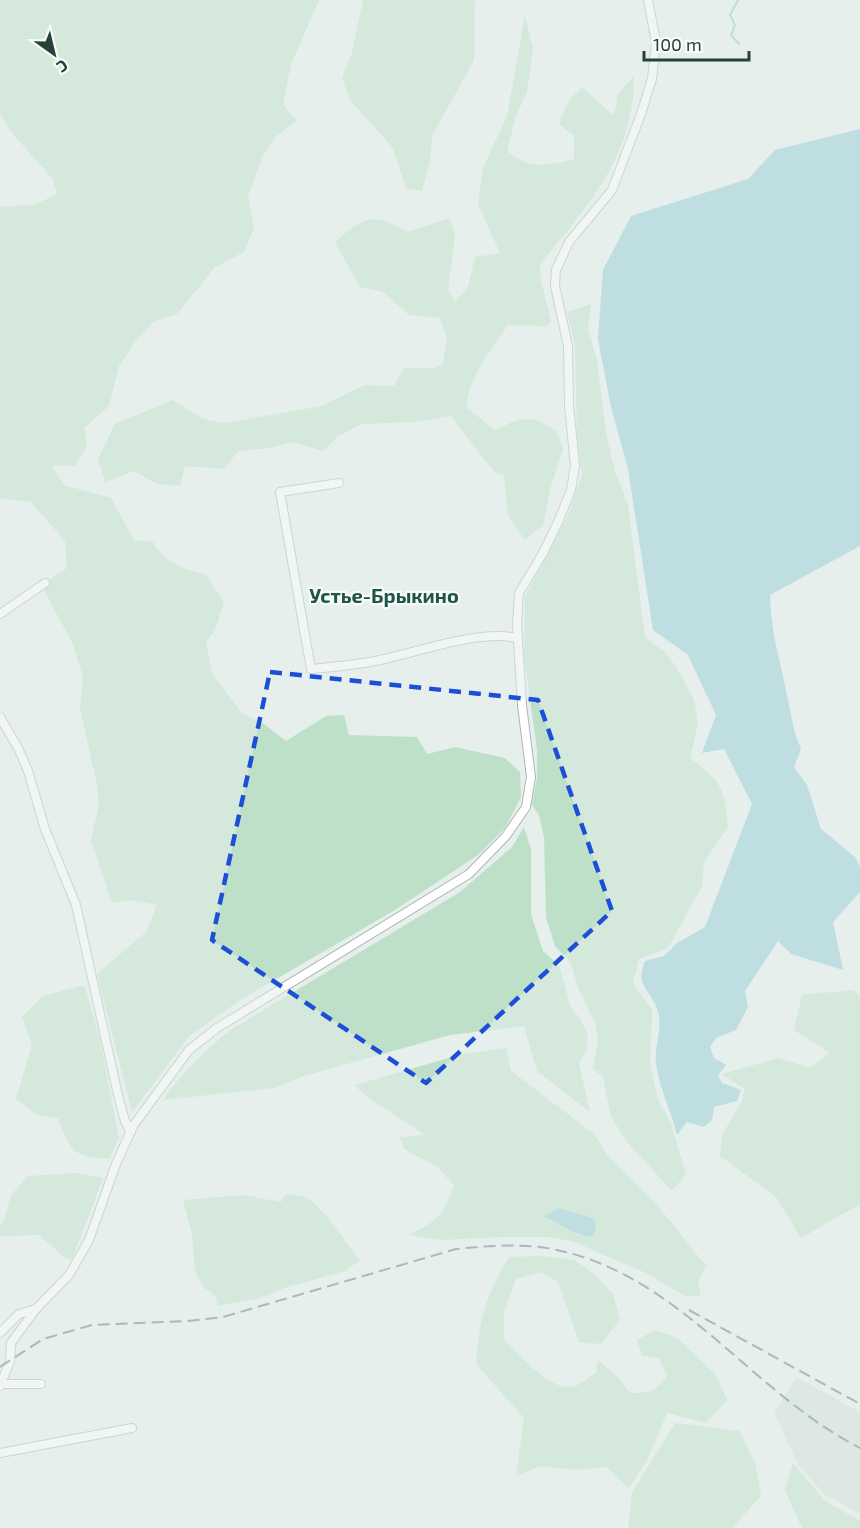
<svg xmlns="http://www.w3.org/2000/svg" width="860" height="1528" viewBox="0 0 860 1528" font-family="'Exo 2',sans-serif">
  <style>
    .built { fill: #d4dfda }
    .green { fill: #bfe0c8; fill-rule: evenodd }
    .water { fill: #8ec9d4 }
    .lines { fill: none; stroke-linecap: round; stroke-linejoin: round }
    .stream { stroke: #8ec9d4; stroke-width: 2 }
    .minor-casing { stroke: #a8b8b2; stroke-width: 10 }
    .minor { stroke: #fff; stroke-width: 8 }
    .rail { stroke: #5f7d75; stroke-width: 2; stroke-dasharray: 12 6; stroke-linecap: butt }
    .marked { fill: none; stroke: #1d4ed8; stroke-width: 4.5; stroke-dasharray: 12 8; stroke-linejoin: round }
    .labels { text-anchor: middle; stroke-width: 4.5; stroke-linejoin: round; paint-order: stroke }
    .neighbourhood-label { font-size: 20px; font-weight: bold; fill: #1f5548; stroke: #f7fbf9 }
  </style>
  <rect width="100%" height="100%" fill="#e6efeb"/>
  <!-- built -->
  <path class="built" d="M796,1377l64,35v102l-35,-19 -26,-29 -25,-53z"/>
  <!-- green -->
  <path class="green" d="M0,0h319l-28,64 -8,40 14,17 -21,15 -13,19 -15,41 6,32 -10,24 -29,15 -38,47 -23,7 -17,18 -18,27 -10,40 -25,22 3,18 -12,20h-23l12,19 47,13 23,42 19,2c12,21 31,27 53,33l18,27 -9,28 -9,12 6,32 30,39 22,11 22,17 40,-25 18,-1 5,20 68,2 10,17 28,-7 50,11 15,14 1,25 -16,31 -27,27 -83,55 -153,89 -53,37 -57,76 -35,-138 49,-42 11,-27 -27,-5 -18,3 -21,-63 8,-35 -2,-20 -17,-77 3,-31 -10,-33 -32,-59 26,-17 -2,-27 -34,-39 -31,-4v-291l34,-2 23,-11 -5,-16 -41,-46 -11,-18z
    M363,0h112l-1,60 -42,76 -2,25 -8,30 -16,-3 -13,-40 -43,-48 -8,-22 10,-25z
    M525,15l8,34 -6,43 -11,24 -9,35c22,19 41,15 67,8v-23l-15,-12 9,-23 14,-14 32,29 4,-22 16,-18c0,80 -46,130 -94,188l1,17 10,40 -4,5 -39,-1c-16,24 -41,53 -41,83l28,22 22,-10 14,-1 13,4 12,8 7,18 -13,41 -7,35 -18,15 -17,-24 -4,-41 -9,-2 -44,-57 -38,6 -51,2 -24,12 -15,15 -31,-9 -22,6 -32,3 -14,18 -39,-3 -5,20 -23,-2 -23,-13 -29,11 -7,-23 17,-35 58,-24 30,19 21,4 98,-17 42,-21 30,1 10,-18h31l8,-4 4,-25 -7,-21 -31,-3 -26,-23 -23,-5 -25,-45c30,-26 37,-30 73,-10l42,-14 5,18 -7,54 7,11 12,-11 8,-33 25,-4 -22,-49 5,-36 24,-52z
    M591,304l-3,25 9,32 9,72 9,39 13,33 17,133 19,13 13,17 17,32 4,24 -8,34c33,25 34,30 38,69l-24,35 -2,24 -34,62 -29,11 -6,24 19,27 -2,54 8,36 12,21 16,53 -14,17 -45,-49 -16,-25 -8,-40 -10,-8 5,-27 -2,-17 -18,-37 -7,-25 -16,-17 -9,-28 -2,-81 -5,-22 -7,-10 5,-28v-27l-13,-93 1,-60 45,-86 12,-36 -5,-38 -2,-92 -8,-33z
    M524,827l7,22v65l12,37 16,14 12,43 9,10 8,18 -2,16 -7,11 11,49 -53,-41 -13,-45 -74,9 -146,41 -31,12 -110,12c20,-28 42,-50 69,-71l228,-137 52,-45z
    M80,986l5,1 15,53 19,98 -10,21c-36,-2 -39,-8 -51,-41l-21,-3 -21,-16 16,-54 -10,-28 21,-21z
    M853,990l7,6v208l-59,34 -25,-41 -56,-41 2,-21 19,-32 4,-14 -23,-15 56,-16 32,10 20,-15 -36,-23 8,-35z
    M506,1048l5,23 83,63 14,22 50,50 48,60 -8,16 3,13 -14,2 -41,-24 -74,-32 -23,-4h-46l-62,3 -32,-5c28,-13 35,-21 45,-50l-18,-19 -32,-17 -4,-12 25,-2 -62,-41 -8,-9 104,-30zM558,1208l35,10 -12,18 -18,-12 -18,-6z
    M77,1173l26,5 -31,81 -7,-1 -26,-23 -39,1v-12l3,-1 8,-28 17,-19z
    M286,1194c6,1 14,1 19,3 19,10 39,45 55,63l-15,11 -58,16 -27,11 -42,8 -3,-11 -12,-8 -8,-17 -3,-35 -9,-35 61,-5 37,7z
    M541,1256l34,4 21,16 17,18 7,26 -19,24 -22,-2 -21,-60 -17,-10 -25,7 -12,32v29c15,14 46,51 68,47 7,-1 17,-10 24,-14l2,-13 19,16 13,17c17,1 27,-2 37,-17l-8,-18 -17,-2 -5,-16 18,-10 21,7 40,38 11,25 -21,23 -39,-10 -20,47 -18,28 -23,-21 -30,3 -36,-4 -24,10 8,-58 -48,-54c4,-47 9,-66 33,-107z
    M675,1423l65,8 16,35 5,30 -29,32h-104l4,-35z
    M793,1463l31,37 36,21v7h-58l-17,-38z"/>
  <!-- water -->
  <path class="water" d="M860,129v417l-90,49c1,37 9,60 16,96 5,20 6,38 15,58l-7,18 13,18 14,44 34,28 5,10v25l-27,30 10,48 -52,-16 -13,-13 -33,50 3,16 -12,23 -20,8 -6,9 4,11 12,7 -8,10 4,8 19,7 -4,11 -23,6 -2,13 -8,7 -17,-5 -10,13c-6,-25 -18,-47 -21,-72 -2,-16 7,-36 2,-51 -6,-22 -24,-25 -13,-51l19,-5 13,-13 28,-16 47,-123 -28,-55 -22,4 14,-38 -28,-60 -35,-25 -25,-161 -17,-62 -13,-68 5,-69 28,-54 117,-37 27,-29z
    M558,1208l35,10 3,12 -4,7c-17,-1 -32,-14 -48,-20z"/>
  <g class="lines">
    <!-- stream -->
    <path class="stream" d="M738,0l-8,15 5,10 -4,10 8,9"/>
    <defs>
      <path id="minor" d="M339,483l-59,9 31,177c23,-2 46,-4 69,-9 38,-8 101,-31 137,-22
        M0,614l45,-31
        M0,717l19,33 9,21 17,58 31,76 42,190 7,26 6,11
        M0,1333l19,-19 17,-5
        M2,1384h39
        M0,1386l10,-25 1,-18 25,-34 33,-34 20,-35 27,-76 17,-38 56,-76 28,-22 252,-154 37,-38 20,-29 5,-30 -9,-72 -5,-81 2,-31 24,-40 16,-33 12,-30 4,-24 -6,-61 -1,-59 -13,-60 1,-16 13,-28 43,-52 29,-76 11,-35 4,-37 -8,-42
        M0,1453l132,-25"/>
    </defs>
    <!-- minor casing -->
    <use href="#minor" class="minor-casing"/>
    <!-- minor -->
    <use href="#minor" class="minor"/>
    <!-- rail -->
    <path class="rail" d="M689,1310l171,94
      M0,1367l43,-28 49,-14 96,-4 35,-4 233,-68c32,-3 64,-6 96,0 127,24 198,143 308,199"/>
  </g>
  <!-- marked area -->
  <path d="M0 0H860V1528H0ZM270,672l268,28 74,211 -186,172 -214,-143z" fill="#e6efeb" fill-opacity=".55" fill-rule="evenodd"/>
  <path class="marked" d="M270,672l268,28 74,211 -186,172 -214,-143z"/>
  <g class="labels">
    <!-- neighbourhood labels -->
    <g class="neighbourhood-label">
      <text x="384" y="603">Устье-Брыкино</text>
    </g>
  </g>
  <!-- north arrow -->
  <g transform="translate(54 54) rotate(146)" stroke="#f7fbf9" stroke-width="4.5" paint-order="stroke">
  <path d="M0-4.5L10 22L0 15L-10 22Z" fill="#24423a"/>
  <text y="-9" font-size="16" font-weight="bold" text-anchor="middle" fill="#24423a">С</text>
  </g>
  <!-- scale -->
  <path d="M644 51v9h105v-9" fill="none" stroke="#24423a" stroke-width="3"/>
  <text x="653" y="51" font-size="18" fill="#24423a" stroke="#f7fbf9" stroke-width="4.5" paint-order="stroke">100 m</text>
</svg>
